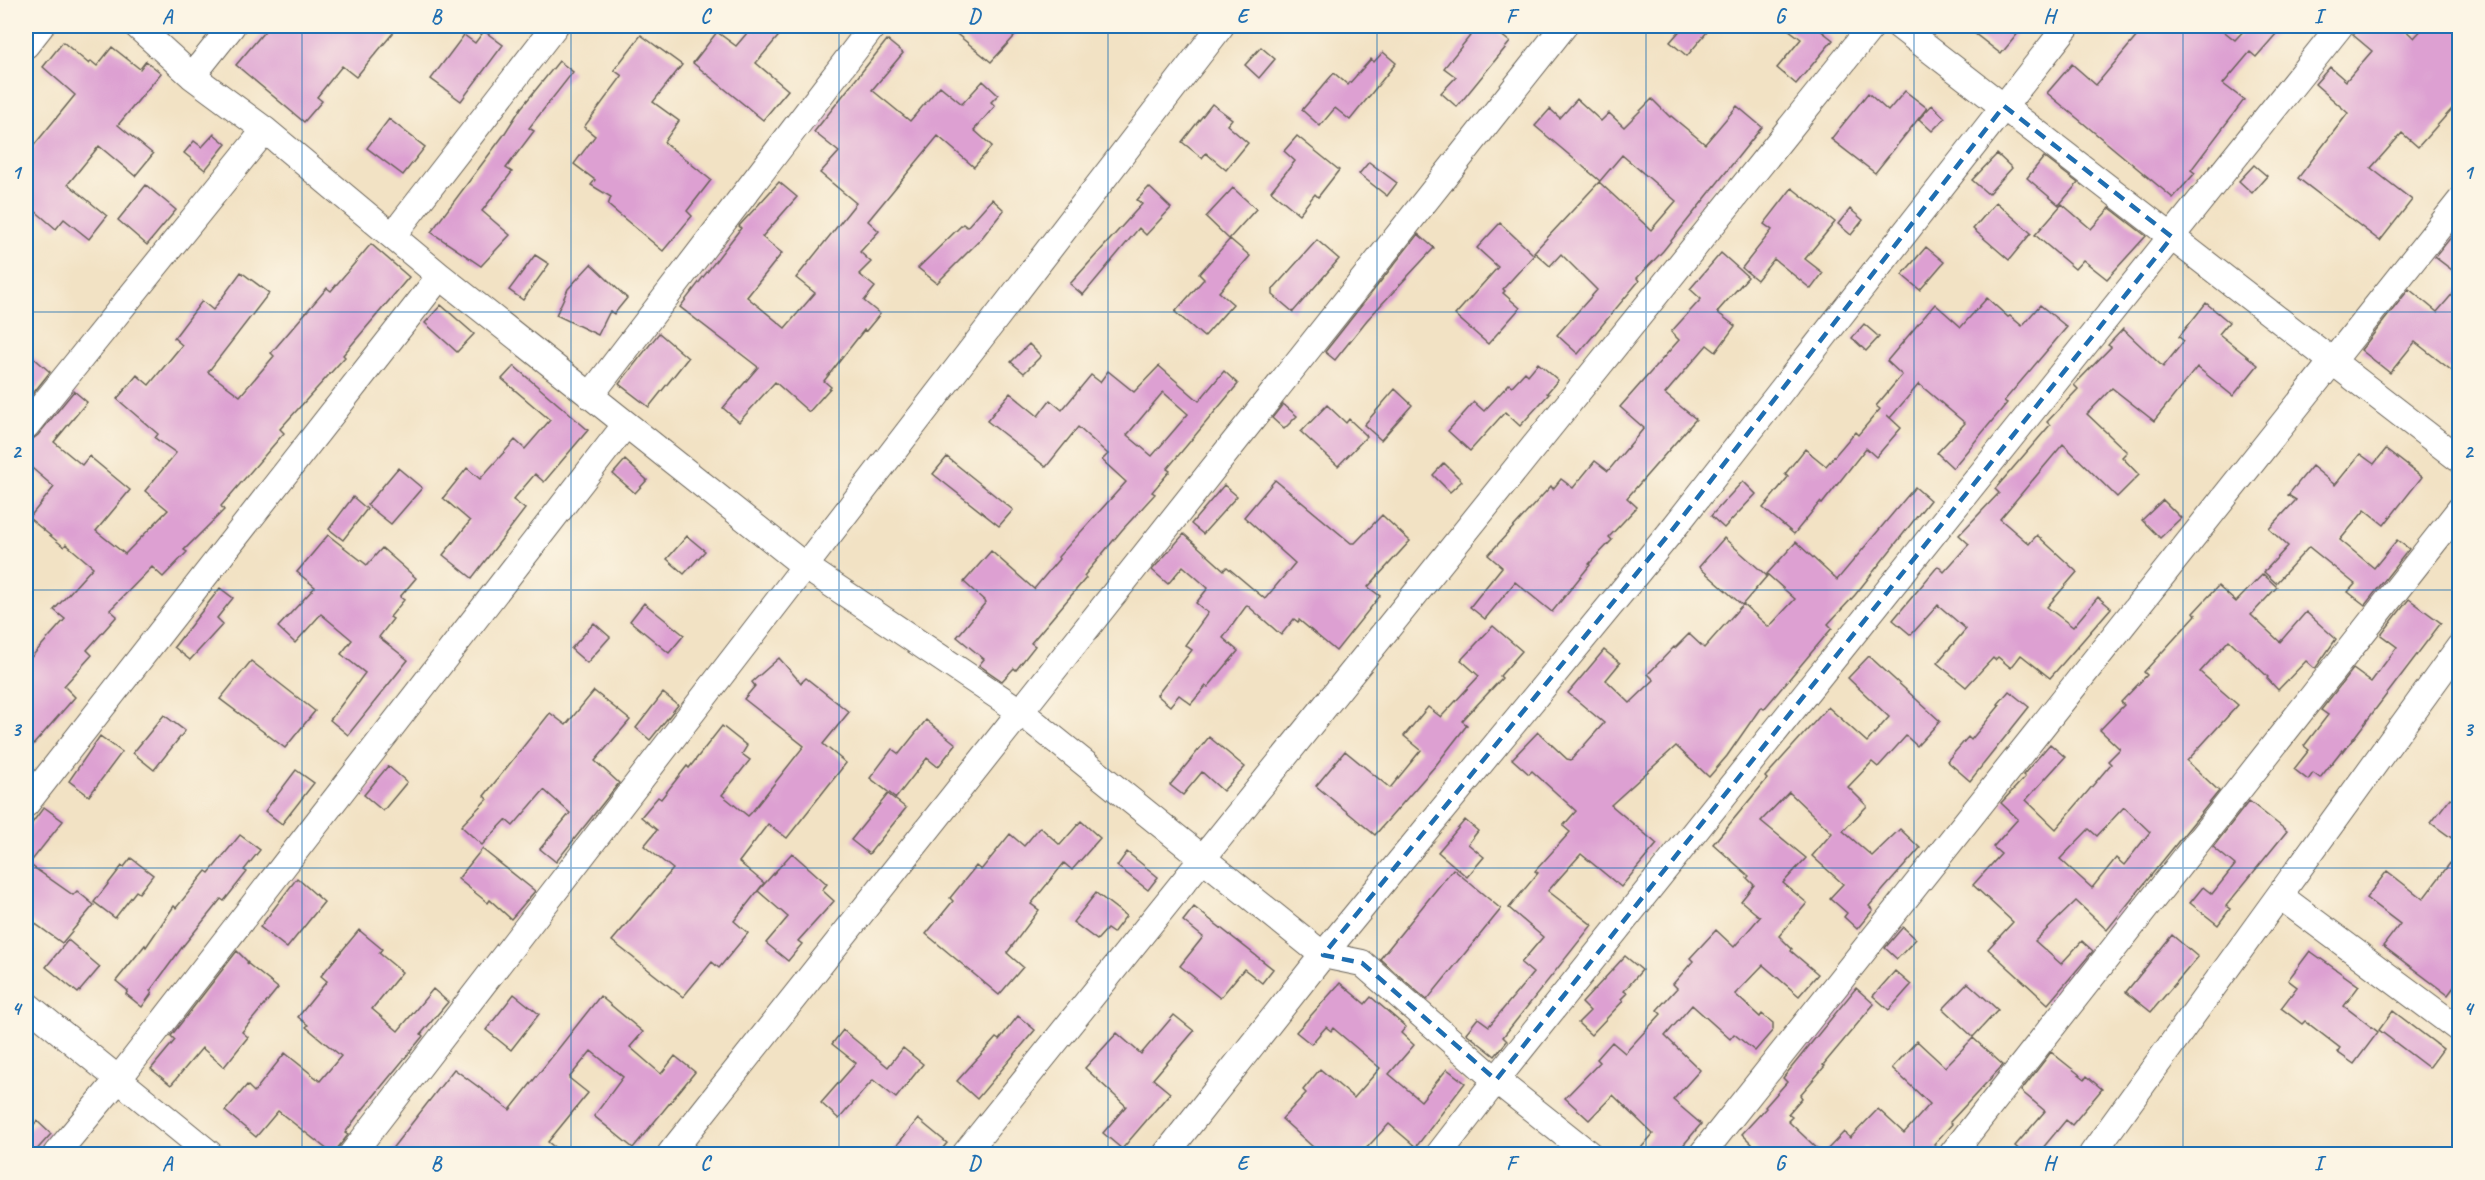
<svg xmlns="http://www.w3.org/2000/svg" width="2485" height="1180" viewBox="0 0 2485 1180" font-family="Caveat,sans-serif">
  <style>
    .building { fill: #dda0d2; fill-rule: evenodd }
    .lines { fill: none; stroke-linecap: round; stroke-linejoin: round }
    .minor-casing { stroke: #676157; stroke-width: 28 }
    .minor { stroke: #fff; stroke-width: 26 }
    .marked { fill: none; stroke: #1f6fb2; stroke-width: 4.5; stroke-dasharray: 12 8; stroke-linejoin: round }
    .grid { fill: none; stroke: #1f6fb2; stroke-width: 1.5; stroke-opacity: 0.55 }
    .neatline { fill: none; stroke: #1f6fb2; stroke-width: 2 }
    .grid-label { font-size: 20px; text-anchor: middle; font-weight: bold; fill: #1f6fb2 }
  </style>
  <rect width="100%" height="100%" fill="#fcf5e5"/>
  <filter id="ink" filterUnits="userSpaceOnUse"><feTurbulence type="fractalNoise" baseFrequency=".0167" numOctaves="2"/><feDisplacementMap in="SourceGraphic" scale="12" xChannelSelector="R" yChannelSelector="G"/><feConvolveMatrix kernelMatrix="1 2 1 2 8 2 1 2 1" color-interpolation-filters="sRGB"/></filter>
  <filter id="wash" filterUnits="userSpaceOnUse"><feTurbulence type="fractalNoise" baseFrequency=".008" numOctaves="4" result="noise"/><feDisplacementMap in="SourceGraphic" scale="24" xChannelSelector="R" yChannelSelector="G"/><feGaussianBlur stdDeviation="1.35" result="paint"/><feColorMatrix in="noise" values="0 0 0 0 0 0 0 0 0 0 0 0 0 0 0 0 0 1.4 0 .05"/><feComposite in="paint" operator="in"/></filter>
  <g filter="url(#wash)">
    <rect width="100%" height="100%" fill="#f2e2c4"/>
    <g id="blocks">
      <!-- building -->
      <path class="building" d="M269,26h130l-43,51 -14,-11 -25,31 5,4 -18,21 -68,-57z
        M753,26h34l-31,37 32,27 -25,30 -70,-57 24,-31 19,14z
        M947,26h77l-33,36z
        M1478,26h12l20,16 -53,65 -16,-14 15,-16 -12,-9z
        M1684,26h28l-25,30 -17,-14z
        M1784,26h31l18,14 -37,44 -19,-16 24,-29z
        M1965,26h59l-23,28z
        M2125,26h92l18,14 13,-14h35l-27,31 -6,-5 -27,32 21,16 -53,70 4,3 -22,25 -126,-105 25,-29 24,21 41,-49z
        M2362,26h39l13,12 11,-12h35v74l-42,47 -16,-14 -31,35 41,32 -32,41 -82,-63 50,-65 -33,-29 15,-17 16,14 26,-30 -19,-16z
        M484,31l19,14 -42,56 -30,-22 33,-44 11,8z
        M641,35l41,30 -29,37 26,19 -15,21 47,38 -24,31 5,5 -29,35 -55,-46 3,-8 -20,-12 4,-5 -21,-16 21,-28 -11,-9 38,-51 -8,-6z
        M887,40l16,13 -31,37 38,31 30,-35 22,18 21,-23 15,14 -7,7 4,4 -21,24 18,16 -18,21 -36,-31 -70,85 11,10 -19,21 11,10 -12,12 16,13 -11,14 16,13 -14,17 -2,-1 -40,51 7,6 -22,25 -34,-30 -36,40 -16,-14 35,-41 -78,-60 61,-79 -2,-2 40,-44 18,15 -35,40 20,16 -35,44 38,31 30,-35 -19,-15 60,-75 -36,-30 19,-21 -25,-20z
        M63,42l26,22 2,-3 6,5 15,-19 28,22 6,-8 15,12 -43,52 35,29 -18,22 -36,-30 -31,38 39,32 -18,23 -25,-20 -8,10 -30,-26v-48l49,-60 -32,-28z
        M1261,47l14,12 -16,19 -14,-13z
        M1383,52l13,11 -46,57 -15,-12 -15,18 -18,-16 32,-37 14,12 23,-26 3,3z
        M559,61l14,11 -44,56 5,3 -28,37 6,4 -30,39 28,24 -29,31 -50,-34 72,-96 18,-28z
        M1905,91l22,17 -52,65 -44,-34 37,-46 20,18z
        M1577,99l24,22 8,-8 15,14 28,-28 18,18 1,-1 34,28 32,-38 25,21 -99,124 -26,27 2,3 -61,73 -21,-19 40,-45 -36,-36 -11,12 -16,-14 65,-70 52,48 25,-29 -54,-46 -22,26 -65,-55 15,-17 10,9z
        M1212,104l20,15 -5,6 21,18 -22,27 -20,-17 -4,5 -20,-16z
        M1932,105l13,13 -13,13 -13,-12z
        M389,119l36,28 -22,28 -36,-27z
        M214,134l12,10 -21,26 -21,-17 10,-12 8,6z
        M1297,136l42,34 -21,27 -3,-3 -16,20 -28,-23 24,-30 -11,-10z
        M1997,154l15,14 -24,26 -16,-14z
        M2044,157l34,26 -19,22 -32,-27z
        M1369,162l28,21 -10,13 -28,-22z
        M2254,165l13,11 -15,17 -13,-12z
        M146,185l30,25 -29,35 -29,-25z
        M1149,187l22,21 -25,27 -7,-7 -56,67 -13,-11 72,-80 -5,-4z
        M1233,188l23,21 -27,30 -23,-22z
        M1792,188l43,34 -30,37 18,14 -12,16 -37,-30 -17,21 -15,-12 30,-38 -8,-6z
        M992,199l12,11 -24,30 -43,43 -19,-15 45,-44 4,3z
        M1996,202l35,31 -22,27 -36,-31z
        M2062,204l29,25 19,-21 36,28 -39,43 -24,-19 -8,9 -40,-34z
        M1850,209l13,11 -12,15 -13,-11z
        M1500,223l34,32 -31,34 2,2 -2,2 17,15 -32,36 -33,-29 43,-48 -21,-19z
        M2460,226v50l-25,-19z
        M1418,234l16,14 -67,72 -32,40 -10,-8z
        M1230,239l20,17 -31,36 14,12 -29,33 -29,-25 29,-33 -5,-5z
        M1317,240l22,19 -46,53 -20,-17v-6z
        M371,244l38,33 -66,78 2,2 -65,72 4,4 -63,73 3,4 -40,40 3,2 -24,25 -11,-10 -42,43 7,6 -30,34 5,5 -28,31 11,11 -49,56v-90l39,-44 -11,-9 39,-43 -27,-23 -2,3 -35,-29 25,-31 -28,-24v-19l12,-9 36,-44 13,11 -33,40 28,23 7,-9 41,34 -34,41 29,23 43,-44 -23,-19 31,-38 -21,-15 3,-4 -41,-35 20,-24 12,10 33,-40 -8,-7 28,-37 11,9 28,-38 28,21 -61,79 32,24 34,-40 -3,-3 56,-65 4,3z
        M1926,247l18,15 -24,28 -18,-15z
        M1721,253l27,24 -31,35 18,14 -19,26 -9,-7 -42,49 31,25 -69,79 10,9 -28,30 3,3 -23,24 1,1 -38,47 -37,-30 -30,37 -15,-12 32,-40 -14,-12 63,-69 2,3 8,-10 12,9 22,-27 13,10 36,-43 -24,-21 59,-67 -8,-8 30,-33 -11,-10z
        M535,255l14,9 -26,36 -14,-10z
        M591,264l36,34 -13,16 -4,-3 -12,24 -42,-20 12,-26z
        M2460,285v92l-45,-35 -25,31 -29,-23 48,-61 28,23z
        M1987,298l21,19 2,-1 12,10 18,-21 27,22 -63,74 3,2 -54,65 -16,-15 28,-30 -46,-39 -29,34 -3,-3 14,13 -25,29 -10,-9 -44,56 -2,-2 -26,32 -31,-26 25,-31 -3,-3 20,-25 21,17 29,-34 3,3 22,-26 -4,-3 26,-31 -15,-14 48,-57 26,23z
        M2206,303l23,19 -10,12 39,31 -25,31 -36,-29 -43,54 -42,-33 -25,26 40,38 -5,5 17,18 -22,22 -54,-53 -63,75 29,25 8,-9 40,37 -30,35 26,20 25,-30 13,11 -61,70 -29,-23 -10,13 -13,-11 -3,3 -2,-2 -27,29 -29,-24 29,-34 -28,-24 -27,30 -18,-15 45,-54 6,6 25,-28 -10,-9 40,-42 -4,-4 55,-64 -3,-3 31,-33 -4,-4 37,-38 -3,-2 15,-16 40,38 21,-26 -5,-4z
        M441,305l33,29 -17,18 -32,-29z
        M1864,324l15,13 -13,14 -14,-13z
        M659,333l29,25 -39,49 -30,-23z
        M1029,344l12,12 -17,17 -13,-11z
        M26,351l24,21 -23,29 -1,-1z
        M1538,363l20,17 -11,13 2,1 -29,32 -15,-14 -35,39 -22,-20 26,-29 10,9 25,-27 3,2 13,-14 3,3z
        M514,366l74,64 -44,52 -9,-8 -22,26 12,9 -53,69 -29,-23 27,-34 -27,-23 24,-30 13,11 35,-39 10,9 25,-29 -48,-41z
        M1159,366l40,35 25,-30 14,13 -71,85 3,2 -18,21 3,2 -33,36 -38,46 2,2 -55,65 4,3 -19,24 -2,-2 -12,13 -23,-16 5,-6 -27,-22 29,-35 -22,-20 27,-31 43,38 25,-30 -1,-2 68,-75 -24,-22 6,-6 -30,-27 -32,40 -59,-46 23,-28 28,23 12,-16 12,10 29,-35 9,7 8,-11 26,21zM1163,392l25,22 -36,42 -25,-21z
        M1395,389l17,16 -31,35 -17,-15z
        M1283,404l14,12 -13,13 -12,-11z
        M1327,405l19,18 3,-4 18,17 -29,30 -37,-34z
        M2386,449l36,28 -38,48 -19,-15 -25,30 34,28 23,-28 12,9 -44,56 -17,-13 7,-8 -46,-37 -33,36 -12,-11 24,-26 -19,-17 27,-29 -8,-5 24,-29 23,19 25,-31 14,10z
        M947,457l66,53 -14,16 -66,-52z
        M625,460l22,20 -12,13 -22,-19z
        M1444,463l18,18 -12,11 -17,-17z
        M398,468l24,20 -31,36 -24,-19z
        M1275,480l76,63h4l27,-28 28,26 -42,46 12,9 -44,55 -37,-31 -1,2 -4,-3 -13,16 -34,-30 -24,33 15,13 -30,36 -2,-1 -15,18 -12,-9 -9,11 -13,-11 35,-45 -7,-5 23,-32 -12,-10 12,-15 -25,-22 -15,18 -16,-14 32,-36 40,36 3,-3 38,32 30,-36 -51,-46z
        M1743,481l13,13 -32,34 -13,-12z
        M1224,485l13,11 -34,38 -12,-10z
        M1915,487l15,13 -75,95 -27,29 4,4 -68,81 -3,-2 -34,49 -18,21 -33,-31 -65,59 46,39 -36,43 -40,-33 -33,37 44,34 -89,112 4,4 -12,15 -29,-23 12,-15 11,8 44,-53 -12,-10 22,-26 -34,-29 29,-35 -3,-2 35,-39 -7,-6 13,-15 -44,-40 -3,3 -17,-15 26,-27 29,27 4,1 33,-37 -36,-30 36,-43 16,13 -14,17 24,23 24,-23 -6,-6 26,-27 1,1 14,-14 15,14 39,-44 26,23 26,-28 -28,-25 29,-32 41,38z
        M353,497l14,12 -24,31 -14,-11z
        M2163,500l18,18 -21,20 -18,-18z
        M328,535l39,30 15,-17 34,30 -16,19 4,3 -14,17 3,2 -14,18 29,23 -60,75 -18,-15 35,-47 -24,-19 11,-14 -31,-26 -26,29 -17,-16 37,-40 -18,-15z
        M687,536l18,15 -21,23 -17,-15z
        M1724,538l43,38 -25,29 -43,-38z
        M2263,574l14,13 -26,28 29,27 26,-30 30,27 -21,30 -9,-8 -28,29 -11,-12 1,-1 -39,-37 -29,32 38,33 -51,56 32,30 -112,139 -31,-29 -41,40 26,23 21,-23 11,10 -45,53 -60,-55 25,-27 -40,-37 28,-31 -8,-7 25,-28 -17,-16 24,-26 -2,-2 27,-31 15,13 -39,43 30,29 55,-65 -3,-3 12,-12 -20,-19 24,-25 -3,-3 26,-27 -3,-3 52,-57 -2,-3 24,-26 18,16zM2124,807l26,25 -26,33 -8,-7 -24,30 -32,-29 29,-30 8,7z
        M220,588l13,10 -16,20 6,6 -33,36 -16,-13z
        M2409,599l32,24 -98,129 -1,-2 -22,28 -7,-5 -5,7 -14,-11 15,-19 -5,-4 24,-31 -7,-5 32,-41 18,13 26,-35 -16,-12z
        M644,603l40,32 -15,18 -39,-32z
        M594,623l16,14 -23,26 -16,-14z
        M1493,626l29,25 -22,25 2,2 -40,43 5,4 -31,40 -61,70 -59,-49 29,-35 45,37 31,-38 -17,-14 24,-29 13,10 38,-41 -18,-16z
        M1869,656l71,65 -23,25 -11,-10 -28,31 -6,-5 -24,25 19,19 -24,25 29,25 28,-27 20,19 -51,58 4,4 -16,19 -13,-12 3,-4 -17,-15 13,-14 -31,-28 20,-23 -43,-41 -28,29 45,37 -23,25 24,20 -28,33 13,13 -1,2 27,23 -19,22 -36,-31 -28,29 25,23 2,-3 11,9v7l-18,21 -21,-17 -4,5 -38,-34 -27,31 35,34 -27,30 28,24 -26,31h-40l18,-21 -40,-39 -24,25 -24,-22 35,-36 -3,-3 15,-17 13,11 36,-39 -4,-4 20,-22 -4,-4 20,-23 -3,-3 26,-28 18,17 26,-30 -19,-16 13,-16 -7,-7 2,-2 -36,-32 54,-65 -2,-2 63,-70 39,35 22,-25 -41,-39z
        M779,658l22,25 5,-5 43,34 -26,32 23,19 -59,75 -19,-14 -29,38 25,21 -30,38 14,12 -29,35 -7,-6 -29,35 -71,-56 61,-72 -29,-23 13,-16 -16,-13 17,-20 3,2 26,-33 2,2 33,-42 25,20 -5,8 8,6 -28,35 26,21 3,-3 53,-67 -60,-47 11,-13 -3,-4z
        M251,661l64,50 -30,37 -65,-49z
        M594,691l36,29 -35,41 24,22 -63,79 -16,-13 30,-36 -26,-23 -31,36 -7,-6 -24,25 -21,-19 26,-27 -3,-3 66,-83 16,12z
        M2009,691l20,16 -59,74 -23,-20 21,-24 3,3 29,-35 -2,-1z
        M663,693l15,12 -28,35 -14,-12z
        M164,715l21,16 -31,39 -21,-17z
        M926,720l30,24 -18,23 -11,-9 -31,40 -26,-20 22,-29 7,5z
        M100,736l22,16 -33,44 -20,-15z
        M1209,737l36,30 -22,24 -21,-19 -19,23 -13,-10z
        M388,766l19,16 -24,29 -19,-16z
        M296,770l18,13 -32,41 -17,-13z
        M888,794l18,14 -37,46 -18,-14z
        M2450,798l10,7v39l-29,-21z
        M2249,801l38,30 -61,75 4,3 -12,16 -28,-22 13,-16 9,7 23,-29 -22,-18z
        M44,807l19,14 -34,43 44,31 4,-4 17,14 -32,38 -36,-26v-86z
        M1465,820l13,11 -10,13 16,13 -17,20 -29,-25z
        M1081,821l19,17 -28,32 -8,-7 -33,41 8,6 -32,43 16,14 -24,28 -73,-61 27,-33 -3,-3 26,-32 5,4 29,-36 14,12 16,-19 20,18z
        M240,835l20,15 -16,20 3,2 -23,29 -3,-2 -38,47 -33,45 2,2 -10,14 -16,-13 2,-3 -12,-10 29,-36 1,2 28,-41 2,2 30,-37 3,2z
        M482,849l53,42 -24,28 -21,-19 -2,3 -30,-24z
        M2460,850v129l-12,16 -65,-49 17,-22 -34,-26 21,-27 36,28z
        M1127,852l31,25 -10,13 -31,-24z
        M792,853l35,31 -5,6 12,11 -36,40 4,3 -14,17 -22,-18 22,-26 -30,-26z
        M131,858l22,17 -14,18 -3,-2 -21,27 -21,-16 28,-36 2,1z
        M1453,869l48,40 -74,91 -47,-41z
        M297,878l27,24 -37,46 -27,-21z
        M1096,893l30,23 -13,17 -6,-4 -10,11 -24,-18z
        M1194,907l79,62 -11,14 -18,-14 -24,29 -40,-32 23,-29 -20,-16z
        M1903,927l13,12 -19,20 -12,-11z
        M359,930l23,19 -3,4 23,19 -30,37 26,22 35,-42 15,13 -27,32 2,2 -64,78 -14,19 3,2 -15,19 -55,-43 -22,26 -31,-26 22,-26 7,7 31,-39 35,28 21,-25 -35,-29 2,-2 -10,-8 29,-36 -6,-5z
        M2172,935l26,22 -47,55 -25,-20z
        M68,940l32,27 -22,26 -32,-26z
        M237,951l11,11 -1,1 31,25 -36,44 6,5 -24,30 -22,-19 -31,37 -20,-16 24,-29 -4,-4z
        M2310,951l49,35 -15,20 34,26 -24,32 -17,-12 3,-4 -35,-27 -3,3 -21,-16 16,-21 -9,-7z
        M1625,956l17,14 -18,21 3,2 -6,6 2,2 -32,34 -13,-12 12,-12 -8,-8z
        M1895,971l16,14 -22,25 -16,-14z
        M1340,983l25,21 6,-7 35,30 -5,6 13,12 -25,29 32,27 26,-32 18,14 -49,64 -27,-23 -29,31h-54l7,-8 -31,-28 24,-26 -3,-3 17,-21 34,29 26,-30 -47,-40 -2,3 -5,-4 -15,17 -15,-12z
        M1968,983l30,27 -25,27 -30,-28z
        M1856,988l18,16 -51,61 2,1 -25,29 2,3 -14,16 4,3 -4,4 35,33 21,-22 6,6 28,-29 26,24 26,-29 -38,-36 25,-27 28,26 28,-29 30,27 -53,57 2,2 -18,20 4,5 -1,6h-62l-10,-9 -3,3 6,6h-105l-21,-21 24,-26 -1,-1 22,-25 -4,-4z
        M514,994l25,20 -28,36 -25,-20z
        M600,996l43,36 -13,15 31,27 14,-18 20,16 -62,76 -39,-32 29,-39 -32,-26 -22,27 19,15 -40,49 16,13h-177l67,-86 56,41z
        M2393,1011l50,38 -14,19 -50,-38z
        M1174,1015l20,16 -41,48 17,14 -48,56 -19,-16 23,-27 -41,-38 32,-35 24,21z
        M1018,1016l17,14 -58,69 -20,-18 39,-43 3,2z
        M843,1030l45,37 15,-19 20,16 -27,34 -23,-18 -34,39 -18,-16 35,-40 -24,-19z
        M2051,1052l34,27 2,-3 15,13 -30,36 -6,-5 -29,35h-12l-10,-9 30,-35 -24,-20z
        M918,1119l29,24 -10,12h-48z
        M37,1121l14,13 -19,21h-6v-22z"/>
    </g>
  </g>
  <g filter="url(#ink)">
    <use href="#blocks" fill-opacity="0" stroke="#676157" stroke-width="1.5"/>
    <g class="lines">
      <defs>
        <path id="minor" d="M137,26l55,50 73,54 175,146 366,291 215,145 302,243 39,8 134,117 93,74
          M1899,26l561,434
          M26,45l15,-19
          M192,76l40,-50
          M393,235l162,-209
          M590,396l283,-370
          M26,426l239,-296
          M26,804l414,-528
          M2280,896l180,134
          M26,1004l184,150
          M56,1154l61,-73 509,-657
          M352,1154l869,-1128
          M670,1154l894,-1128
          M965,1154l907,-1128
          M1166,1154l157,-199 346,-421 398,-508
          M1439,1154l57,-74 844,-1054
          M1702,1154l758,-953
          M1952,1154l508,-645
          M2092,1154l368,-508"/>
      </defs>
      <!-- minor casing -->
      <use href="#minor" class="minor-casing"/>
      <!-- minor -->
      <use href="#minor" class="minor"/>
    </g>
  </g>
  <!-- marked area -->
  <path class="marked" d="M2004,106l168,131 -676,843 -134,-117 -39,-8 346,-421z"/>
  <!-- grid -->
  <path class="grid" d="M302,26v1128M571,26v1128M839,26v1128M1108,26v1128M1377,26v1128M1646,26v1128M1914,26v1128M2183,26v1128M26,312h2434M26,590h2434M26,868h2434"/>
  <!-- margin -->
  <rect width="2485" height="1180" fill="none" stroke="#fcf5e5" stroke-width="66"/>
  <rect x="33" y="33" width="2419" height="1114" class="neatline"/>
  <g class="grid-label">
    <text x="167" y="23">A</text>
    <text x="436" y="23">B</text>
    <text x="705" y="23">C</text>
    <text x="974" y="23">D</text>
    <text x="1242" y="23">E</text>
    <text x="1511" y="23">F</text>
    <text x="1780" y="23">G</text>
    <text x="2049" y="23">H</text>
    <text x="2318" y="23">I</text>
    <text x="16" y="179">1</text>
    <text x="2468" y="179">1</text>
    <text x="16" y="458">2</text>
    <text x="2468" y="458">2</text>
    <text x="16" y="736">3</text>
    <text x="2468" y="736">3</text>
    <text x="16" y="1015">4</text>
    <text x="2468" y="1015">4</text>
    <text x="167" y="1170">A</text>
    <text x="436" y="1170">B</text>
    <text x="705" y="1170">C</text>
    <text x="974" y="1170">D</text>
    <text x="1242" y="1170">E</text>
    <text x="1511" y="1170">F</text>
    <text x="1780" y="1170">G</text>
    <text x="2049" y="1170">H</text>
    <text x="2318" y="1170">I</text>
  </g>
</svg>
